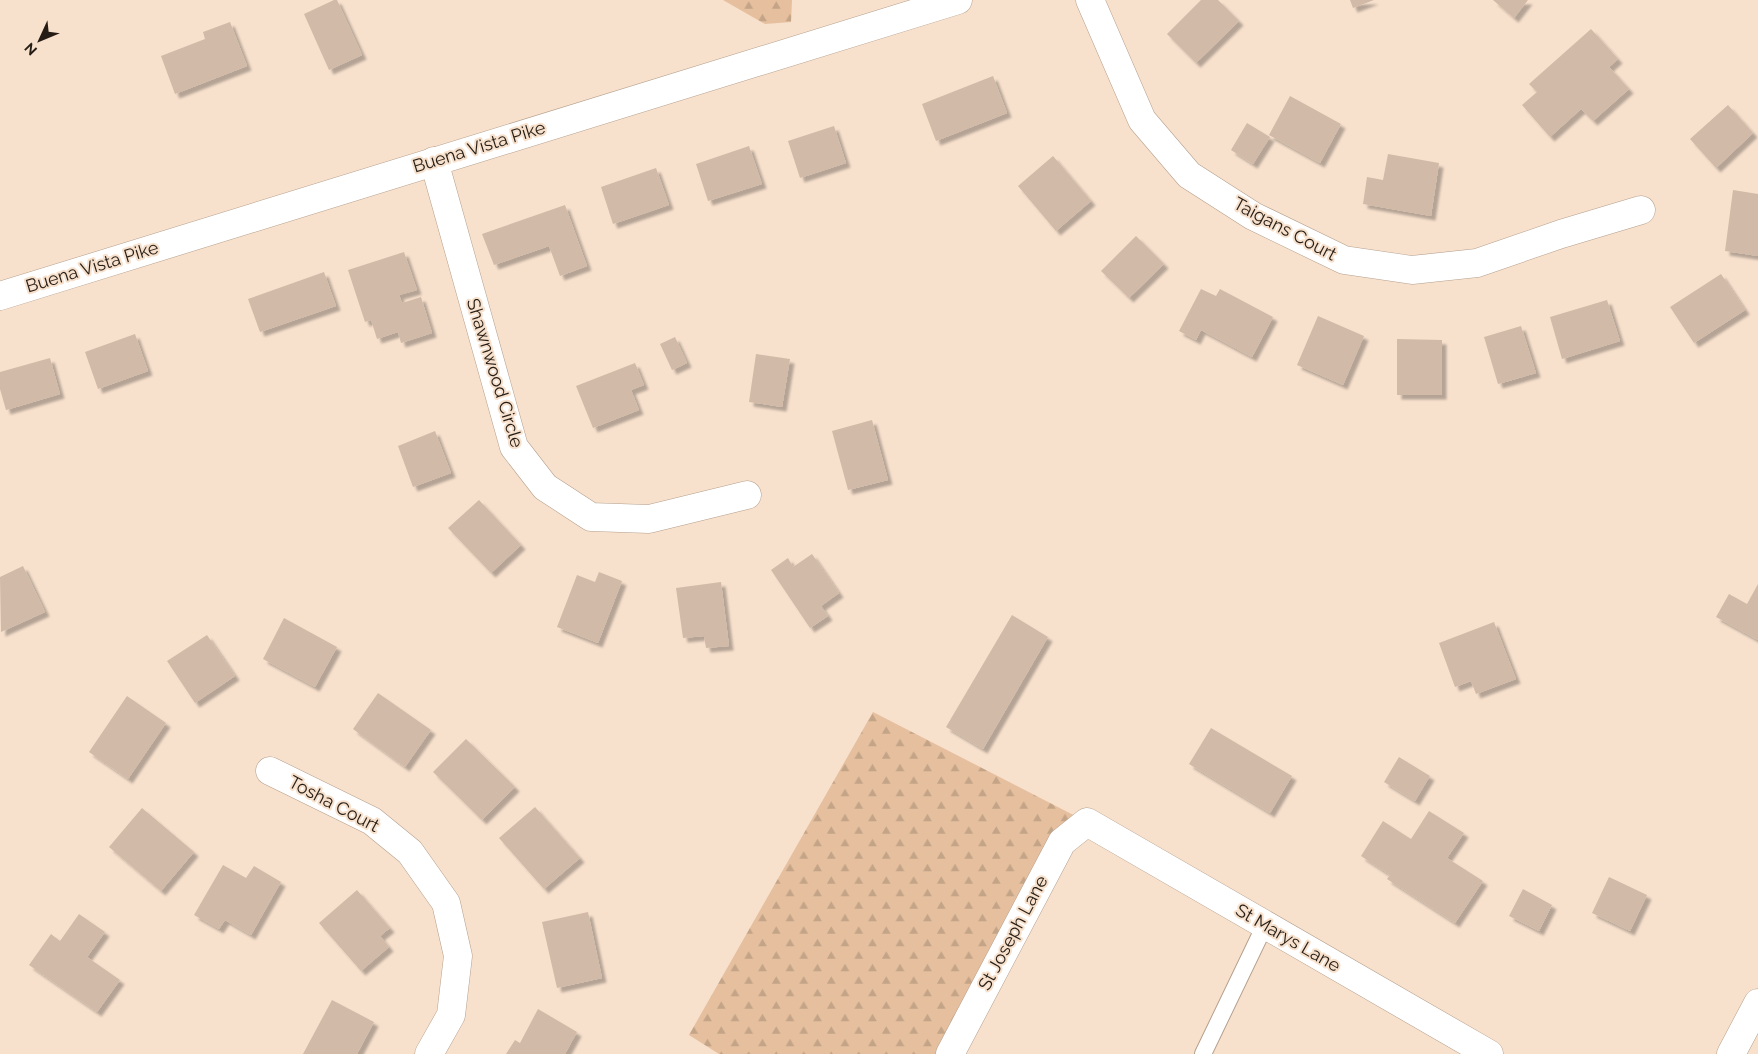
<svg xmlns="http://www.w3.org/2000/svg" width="1758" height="1054" viewBox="0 0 1758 1054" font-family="Raleway,sans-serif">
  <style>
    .forest { fill: url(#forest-firs) }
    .building { fill: #d1baa7; filter: url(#shadow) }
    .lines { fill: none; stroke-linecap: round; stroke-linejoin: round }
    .lane-casing { stroke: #b5a08d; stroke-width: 18 }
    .street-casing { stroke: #b5a08d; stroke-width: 29 }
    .secondary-casing { stroke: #b5a08d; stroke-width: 29 }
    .lane { stroke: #fff; stroke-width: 16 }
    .street { stroke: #fff; stroke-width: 28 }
    .secondary { stroke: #fff; stroke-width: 28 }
    .labels { text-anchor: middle; stroke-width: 4; stroke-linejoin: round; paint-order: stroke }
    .street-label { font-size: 18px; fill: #251d15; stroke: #f7e0cc }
  </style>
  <defs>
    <pattern id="forest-firs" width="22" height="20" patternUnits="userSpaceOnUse" patternTransform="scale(1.25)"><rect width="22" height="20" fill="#e5bf9e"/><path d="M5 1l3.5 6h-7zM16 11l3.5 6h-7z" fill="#c4a487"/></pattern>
    <filter id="shadow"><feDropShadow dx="4.5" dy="4.5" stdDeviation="1" flood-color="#0004"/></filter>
  </defs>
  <rect width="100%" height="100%" fill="#f7e0cc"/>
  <!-- forest -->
  <path class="forest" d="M723,0h69l-1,22 -26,2z
    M873,712l214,110 -137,232h-231l-30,-19z"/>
  <!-- building -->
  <path class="building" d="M334,0h3l25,55 -33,15 -25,-56z
    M1201,0h17l21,21 -43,42 -29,-29z
    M1350,0h24l-21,8z
    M1493,0h35l-14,18z
    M230,22l17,44 -72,28 -14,-38 44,-17 -2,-7z
    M1591,29l27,30 -9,8 20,22 -36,32 -12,-12 -31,28 -28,-32 15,-13 -8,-8z
    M993,76l14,37 -71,28 -14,-37z
    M1290,96l51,28 -21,39 -51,-28z
    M1728,105l25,28 -37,35 -26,-29z
    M1247,123l23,14 -17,27 -22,-14z
    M834,126l12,37 -46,15 -12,-37z
    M749,146l13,38 -54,17 -12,-37z
    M1388,154l51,9 -8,53 -68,-12 4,-27 16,3z
    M1053,156l38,45 -35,30 -38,-45z
    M656,168l13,37 -56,19 -12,-37z
    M1733,190l25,4v62l-33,-5z
    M565,205l22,61 -27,10 -11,-30 -55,19 -12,-31z
    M1136,236l28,28 -35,34 -28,-27z
    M404,252l13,38 -18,5 3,8 19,-6 11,36 -31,10 -3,-11 -21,7 -6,-19 -6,2 -17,-52z
    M324,272l12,34 -76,26 -12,-33z
    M1721,274l24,36 -51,33 -24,-36z
    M1201,289l15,7 4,-7 53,28 -21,40 -51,-27 -5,10 -17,-9z
    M1607,300l13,41 -58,18 -12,-42z
    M1318,316l46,20 -21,49 -46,-20z
    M1521,326l15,47 -38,11 -14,-47z
    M135,334l13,37 -50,18 -13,-37z
    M675,337l12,26 -15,7 -12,-26z
    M1397,339l45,1v55h-45z
    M756,354l34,5 -8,48 -33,-5z
    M50,358l10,36 -54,16 -6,-21v-17z
    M635,363l9,22 -13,5 8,20 -46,18 -17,-42z
    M872,420l16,60 -40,10 -16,-59z
    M435,431l16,42 -38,14 -15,-41z
    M479,500l42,45 -30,28 -43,-45z
    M812,554l27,39 -18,13 7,10 -18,12 -39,-58 17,-12 5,9z
    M23,566l22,46 -44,20 -1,-55z
    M599,572l23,9 -24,62 -41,-16 20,-52 18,7z
    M721,582l8,64 -23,2 -2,-12 -21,2 -7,-50z
    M1758,584v56l-42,-23 13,-23 18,10z
    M1012,615l36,22 -65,112 -37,-22z
    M284,618l53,29 -22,40 -52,-28z
    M1494,622l22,57 -40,15 -5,-13 -16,6 -16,-44z
    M207,635l28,41 -40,27 -28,-42z
    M378,693l53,37 -26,37 -52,-38z
    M127,696l39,27 -38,56 -39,-27z
    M1211,728l81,48 -22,37 -81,-49z
    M466,739l49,48 -33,33 -49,-48z
    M1399,757l31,19 -15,25 -31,-19z
    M535,807l45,51 -36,31 -45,-51z
    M142,808l52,44 -33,39 -52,-44z
    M1429,811l35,22 -17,25 36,23 -28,42 -68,-44 3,-4 -29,-19 22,-35 28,18z
    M223,865l23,13 8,-12 27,16 -30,53 -26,-15 -6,9 -25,-14z
    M1609,877l38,18 -17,36 -38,-18z
    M1523,889l29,16 -13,26 -30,-15z
    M357,890l33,38 -10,8 9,11 -28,24 -42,-48z
    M588,912l14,66 -45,10 -15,-66z
    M79,914l26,18 -18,25 33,23 -23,32 -68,-47 22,-31 9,7z
    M332,1000l42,22 -17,32h-54z
    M538,1009l39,23 -12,22h-59l9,-14 5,3z"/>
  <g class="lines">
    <defs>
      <path id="lane" d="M1203,1054l62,-129"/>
      <path id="street" d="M1090,0l52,120 47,55 64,41 91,44 68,10 65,-7 84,-29 80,-24
        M434,161l80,286 31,40 46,30 58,2 98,-24
        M270,771l102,50 38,31 36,51 12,53 -7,59 -22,39
        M950,1054l112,-212 25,-20 402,232"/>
      <path id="secondary" d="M0,296l958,-296
        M1731,1054l27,-51"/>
    </defs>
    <!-- lane casing -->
    <use href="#lane" class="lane-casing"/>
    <!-- street casing -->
    <use href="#street" class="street-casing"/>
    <!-- secondary casing -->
    <use href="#secondary" class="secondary-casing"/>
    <!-- lane -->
    <use href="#lane" class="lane"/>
    <!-- street -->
    <use href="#street" class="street"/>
    <!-- secondary -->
    <use href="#secondary" class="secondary"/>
  </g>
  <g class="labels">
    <!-- street labels -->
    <g class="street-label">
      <text transform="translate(479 147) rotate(-17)" y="6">Buena Vista Pike</text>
      <text transform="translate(1285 229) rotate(28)" y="6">Taigans Court</text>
      <text transform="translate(92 267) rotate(-17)" y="6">Buena Vista Pike</text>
      <text transform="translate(495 373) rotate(73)" y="6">Shawnwood Circle</text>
      <text transform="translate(334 804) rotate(28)" y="6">Tosha Court</text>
      <text transform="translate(1013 933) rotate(-62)" y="6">St Joseph Lane</text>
      <text transform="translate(1288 938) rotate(30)" y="6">St Marys Lane</text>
    </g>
  </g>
  <!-- north arrow -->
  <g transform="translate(40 40) rotate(226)" stroke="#f7e0cc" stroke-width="4" paint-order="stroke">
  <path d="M0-4L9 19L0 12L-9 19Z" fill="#251d15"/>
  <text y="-8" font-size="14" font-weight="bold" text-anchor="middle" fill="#251d15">N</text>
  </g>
</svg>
